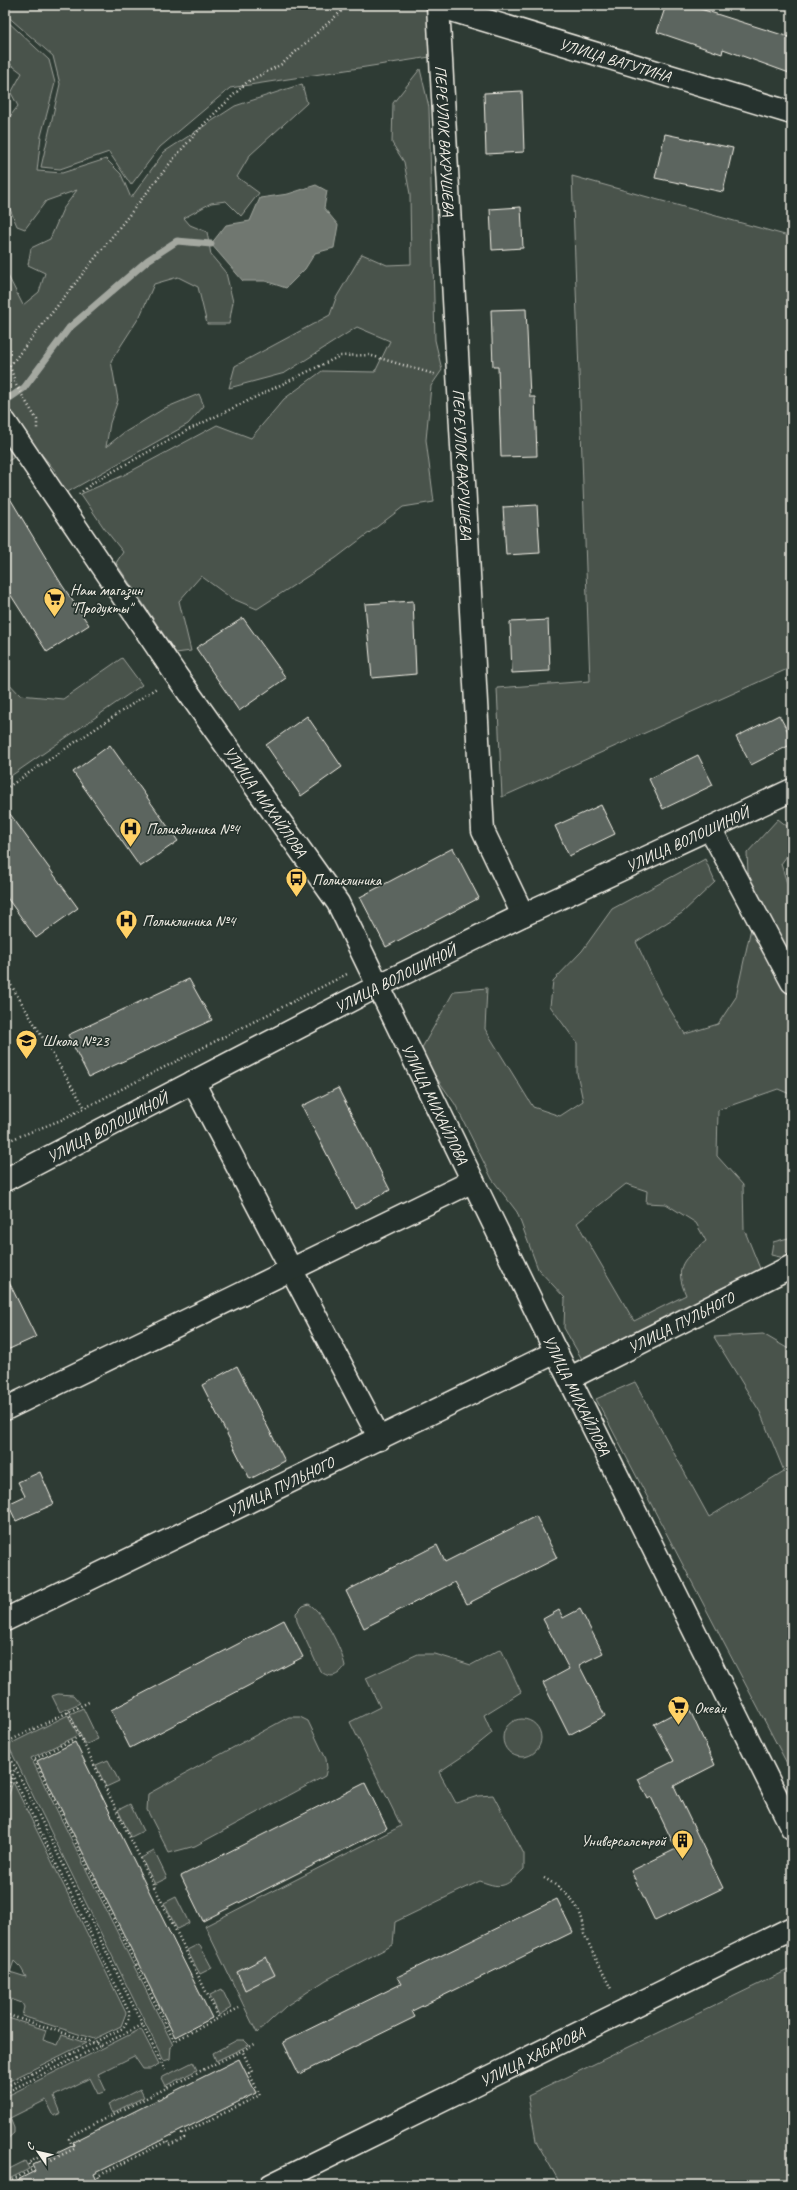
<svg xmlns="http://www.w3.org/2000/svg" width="797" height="2190" viewBox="0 0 797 2190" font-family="Caveat,sans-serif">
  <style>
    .green { fill: #48524c; stroke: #9ea29a; fill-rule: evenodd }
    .water { fill: #6f7770; stroke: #a4a8a0 }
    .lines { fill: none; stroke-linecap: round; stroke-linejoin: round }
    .stream { stroke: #a4a8a0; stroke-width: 7 }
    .building { fill: #5c655e; stroke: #f4f1e8 }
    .minor-casing { stroke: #f4f1e8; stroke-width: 25 }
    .major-casing { stroke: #f4f1e8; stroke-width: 25 }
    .path { stroke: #f4f1e8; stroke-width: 2.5; stroke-dasharray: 1 3; stroke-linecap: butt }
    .minor { stroke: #26332d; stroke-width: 22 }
    .major { stroke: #26332d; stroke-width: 22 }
    .labels { text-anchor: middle; stroke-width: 3.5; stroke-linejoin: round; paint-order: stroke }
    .street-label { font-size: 16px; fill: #f4f1e8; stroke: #26332d }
    .poi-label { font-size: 16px; fill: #f4f1e8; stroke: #26332d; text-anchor: start }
  </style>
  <rect width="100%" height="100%" fill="#2e3b34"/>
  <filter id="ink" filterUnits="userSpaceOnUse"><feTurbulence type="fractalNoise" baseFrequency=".025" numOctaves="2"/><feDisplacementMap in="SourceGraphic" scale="8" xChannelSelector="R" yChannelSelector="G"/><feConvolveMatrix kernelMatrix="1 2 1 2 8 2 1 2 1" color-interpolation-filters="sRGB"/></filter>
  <g filter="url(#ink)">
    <!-- green -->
    <path class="green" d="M5,5h422l3,52 -200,31 -70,59 -29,38 -22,-33 -49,17 -19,-2 19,-83 -7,-28 -48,-42z
      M5,19l44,41 6,23 -14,53 -4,35 25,2 44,-14 15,15 10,24 33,-46 71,-46 67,-22 5,19 -57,52 -13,22 22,16 -18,23 -15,-15 -15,2 -27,15 6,7 17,7 4,23 15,18 7,29 -4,22h-22l-9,-37 -20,-10 -24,7 -14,32 -29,45 7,39 -8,23 -4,24 16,-13 43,-26 34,-14 5,12 -16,18 -122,69 -12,-9 2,-12 -51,-63v-139l18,35 16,-13 6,-19 -17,-8 3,-17 19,-9 13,-30 14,-19 -31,11 -21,28 -8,-3 -12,-29v-46l2,-3 -2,-25 13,-17 -7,-13 11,-20 -17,-13z
      M420,69l9,38 6,233 7,30 -11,16 -5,54 8,62 -31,5 -67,51 -79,51 -26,-11 -30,-22 -22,25 12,50 -15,2 -60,-90 7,-11 -19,-24 -23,-34 41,-18 95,-51 34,13 33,-39 38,-28 53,1 15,-31 -33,-14 -72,46 -56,15 6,-22 95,-51 6,-17 26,-44 25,11 24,-1 -1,-70 -6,-32 -12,-19 1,-40z
      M572,176l220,61v430l-290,130 -5,-109 93,-7z
      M5,434l14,20 -14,9z
      M122,658l20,27 -137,95v-101l15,16 43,4z
      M778,819l14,11v19l-11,15 11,35v196l-14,-6 -60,21 -1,46 26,29 1,44 17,42 -178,90 -19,-33 1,-30 -27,-29 -21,-57 -25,-33 -37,-75 -36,-51 35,-62 33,-3 -2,41 48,78 27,9 23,-15 -6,-28v-30l-27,-37 3,-25 29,-30 30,-42 93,-50 10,23 -33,31 -46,29 24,51 25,41 33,-10 18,-27 15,-69 -4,-75zM626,1184l21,7 -1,12 20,1 30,19 10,18c-22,18 -33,25 -20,54l-52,26 -57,-98z
      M792,1237v21l-3,1 -18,-4 2,-13z
      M763,1334l29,17v422l-196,-374 39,-17 74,135 75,-46 -24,-59 -46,-75z
      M309,1604c15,9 33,46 36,62 -7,11 -15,13 -25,5l-23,-50 -1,-8 7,-7z
      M501,1649l20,43 -37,23 8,18 -26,21 -27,18 17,31 22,-7 15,-1 31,59v15c-18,17 -20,21 -44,12l-85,41 -2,23 -67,35 -40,26 -29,27 -52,-107 196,-100 -51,-104 30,-15 -14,-29 52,-24h17l36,11z
      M58,1694l15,1 7,8 -20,9 -8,-16z
      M83,1708l15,31 -13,6 -15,-31z
      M68,1715l10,20 -47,23 142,287 -2,1 -1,13 -6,2 -156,-316z
      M289,1717h11l8,4 18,38 1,9 -2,8 -130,70 -26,7 -22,-43 1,-16z
      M503 1738a19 19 0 1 1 38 0a19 19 0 1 1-38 0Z
      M108,1760l11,21 -13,6 -10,-22z
      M13,1782l113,231 -5,13 -27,13 -72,-23 2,-9 -2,-4 -17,-6v-191zM14,1961l7,7 5,9 -16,-5z
      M130,1804l13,27 -12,6 -13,-27z
      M154,1851l13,27 -12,6 -14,-26z
      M176,1897l13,26 -12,6 -13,-26z
      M199,1944l13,24 -12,6 -13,-24z
      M792,1968v217h-141l-8,-5 -14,5h-68l-25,-44 -8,-45z
      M222,1989l9,19 -12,7 -9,-20z
      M5,2017l41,13 -3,10 15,5 4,-10 24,8 -81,40z
      M141,2029l18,35 -9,5h-7l-9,-13 -36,18 8,17 -8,3 -8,-16 -36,18 7,17 -7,3 -8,-16 -36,18 4,10v5l-9,8v-44z
      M237,2040h7l5,5 -33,16 -3,-8z
      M193,2062l4,8 -32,16 -4,-8z
      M140,2089l4,8 -32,16 -4,-8z
      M25,2161l4,8 -24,12v-10z"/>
    <!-- water -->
    <path class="water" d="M316,185l11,6 -3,17 14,17 -4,23 -19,5 -10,16 -19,19 -21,-7h-22l-32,-37 15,-19 24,-4 10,-23 28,-4z"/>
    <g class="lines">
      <!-- stream -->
      <path class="stream" d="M5,401l19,-13 45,-60 79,-68 29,-19 34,3"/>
    </g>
    <!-- building -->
    <path class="building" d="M666,5h22l104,33v36l-69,-25 -1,5 -65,-22z
      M522,91l2,61 -38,2 -2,-61z
      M665,134l68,14 -10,44 -68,-14z
      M521,207l2,41 -31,2 -2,-41z
      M526,309l4,88h5l2,59 -36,1 -3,-90h-5l-2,-57z
      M5,490l57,95 27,40 -42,27 -42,-66z
      M537,505l3,48 -34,2 -3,-48z
      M413,601l3,73 -44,4 -7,-74z
      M243,618l43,60 -47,33 -43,-63z
      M548,620l2,51 -38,2 -2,-51z
      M779,715l13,24v5l-41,21 -15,-28z
      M307,716l35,51 -41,29 -35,-51z
      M110,745l68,96 -38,26 -67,-95z
      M698,755l15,30 -50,24 -14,-30z
      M601,805l14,29 -46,22 -14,-30z
      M5,807l73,101 -42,30 -31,-43z
      M453,848l26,50 -93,49 -26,-50z
      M189,979l23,41 -123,57 -21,-42z
      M338,1088l52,102 -35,19 -53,-103z
      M5,1274l31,63 -31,14z
      M237,1366l48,95 -35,18 -48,-94z
      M40,1472l14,32 -38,17 -8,-17 17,-8 -7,-14z
      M536,1516l21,42 -90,46 -12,-22 -91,46 -18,-37 91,-46 8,17z
      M580,1609l23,44 -24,12 26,51 -36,19 -26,-52 26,-14 -26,-50 16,-9 4,8z
      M284,1620l19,37 -173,91 -19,-38z
      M688,1706l27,59 -41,21 49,102 -68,33 -24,-50 45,-22 -25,-52 -3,2 -10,-20 36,-18 -20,-37z
      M75,1742l137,276 -37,19 -138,-276z
      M365,1783l22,45 -184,93 -22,-45z
      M557,1899l16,33 -161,79 3,6 -116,57 -16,-32 118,-58 -4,-7z
      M266,1957l9,18 -30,15 -8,-18z
      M239,2059l17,34 -162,81 5,11h-91l27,-14 -3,-6 42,-20 -1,-3z"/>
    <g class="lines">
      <defs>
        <g id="minor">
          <path id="s1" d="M438,5l45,826 40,84"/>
          <path id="s2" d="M438,6l354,107"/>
          <path id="s3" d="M5,422l171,253 162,228 218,449 236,476"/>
          <path d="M710,828l82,154"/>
          <path d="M193,1082l187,357"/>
          <path id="s4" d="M5,1180l373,-194 145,-71 269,-125"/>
          <path id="s5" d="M570,1378l222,-112"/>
          <path d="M5,1409l468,-228"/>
          <path id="s6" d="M5,1620l551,-268"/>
        </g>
        <g id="major">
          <path id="s7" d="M271,2185l521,-257"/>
        </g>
      </defs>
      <!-- minor casing -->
      <use href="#minor" class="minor-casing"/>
      <!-- major casing -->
      <use href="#major" class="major-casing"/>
      <!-- path -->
      <path class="path" d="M309,5l35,3
        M10,366l6,19 21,35v9
        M5,372l170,-215 31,-35 41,-40 35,-18 63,-56 13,-3
        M79,494l15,-12 92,-51 154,-75 29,-1 68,20
        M5,789l153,-102
        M5,975l80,133
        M5,1142l56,-22 288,-147
        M68,1712l12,24 -46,23 140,282 45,-23
        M80,1736l139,282 20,-10
        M5,1743l84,-41
        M5,1747l160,323
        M5,1760l124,252v6l-6,10 -118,59
        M5,1798l10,-30
        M544,1878c21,11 41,31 40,56l28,57
        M5,2014l96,31
        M5,2093l137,-68
        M5,2183l27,-13 -4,-7 19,-10 4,7 23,-11 -5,-10 3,-4 185,-92
        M102,2185l-4,-9 69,-35 2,4 15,-7 -2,-4 78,-39 -11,-22 3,-1 -10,-22"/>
      <!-- minor -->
      <use href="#minor" class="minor"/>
      <!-- major -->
      <use href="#major" class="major"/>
    </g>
  </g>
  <!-- icons -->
  <defs>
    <symbol id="supermarket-pin" viewBox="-11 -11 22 30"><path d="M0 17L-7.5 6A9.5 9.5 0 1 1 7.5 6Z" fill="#ffd166" stroke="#26332d"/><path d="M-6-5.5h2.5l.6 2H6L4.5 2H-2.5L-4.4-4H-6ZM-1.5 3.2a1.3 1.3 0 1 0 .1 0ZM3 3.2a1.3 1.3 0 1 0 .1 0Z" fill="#111"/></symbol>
    <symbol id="hospital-pin" viewBox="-11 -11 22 30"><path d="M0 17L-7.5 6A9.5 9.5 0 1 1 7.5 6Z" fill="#ffd166" stroke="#26332d"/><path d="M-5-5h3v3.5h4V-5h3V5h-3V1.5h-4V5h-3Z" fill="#111"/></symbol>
    <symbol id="bus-pin" viewBox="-11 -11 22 30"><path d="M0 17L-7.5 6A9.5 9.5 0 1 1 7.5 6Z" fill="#ffd166" stroke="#26332d"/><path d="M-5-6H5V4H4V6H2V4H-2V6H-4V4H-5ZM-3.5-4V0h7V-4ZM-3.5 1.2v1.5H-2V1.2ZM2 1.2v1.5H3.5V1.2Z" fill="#111"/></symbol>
    <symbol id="school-pin" viewBox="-11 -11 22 30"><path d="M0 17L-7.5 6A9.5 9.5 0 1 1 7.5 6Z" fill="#ffd166" stroke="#26332d"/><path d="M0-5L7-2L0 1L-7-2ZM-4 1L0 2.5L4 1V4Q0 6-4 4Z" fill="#111"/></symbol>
    <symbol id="building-pin" viewBox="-11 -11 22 30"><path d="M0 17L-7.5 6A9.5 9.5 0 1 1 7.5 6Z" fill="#ffd166" stroke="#26332d"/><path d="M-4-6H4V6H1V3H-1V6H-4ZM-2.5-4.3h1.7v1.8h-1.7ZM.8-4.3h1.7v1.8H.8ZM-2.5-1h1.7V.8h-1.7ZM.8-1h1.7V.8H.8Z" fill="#111"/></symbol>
  </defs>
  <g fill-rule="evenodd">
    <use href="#supermarket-pin" x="42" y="586" width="25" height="34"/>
    <use href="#hospital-pin" x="118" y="816" width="25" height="34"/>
    <use href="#bus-pin" x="284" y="866" width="25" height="34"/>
    <use href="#hospital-pin" x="114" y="908" width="25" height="34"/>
    <use href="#school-pin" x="14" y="1028" width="25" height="34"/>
    <use href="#supermarket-pin" x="666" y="1694" width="25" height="34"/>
    <use href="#building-pin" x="670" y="1828" width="25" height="34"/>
  </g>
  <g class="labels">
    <!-- street labels -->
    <g class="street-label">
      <text dy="6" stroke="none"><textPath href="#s2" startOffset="185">УЛИЦА ВАТУТИНА</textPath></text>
      <text dy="6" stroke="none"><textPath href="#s1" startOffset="136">ПЕРЕУЛОК ВАХРУШЕВА</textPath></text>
      <text dy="6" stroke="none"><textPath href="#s1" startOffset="460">ПЕРЕУЛОК ВАХРУШЕВА</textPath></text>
      <text dy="6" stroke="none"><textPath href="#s3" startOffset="460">УЛИЦА МИХАЙЛОВА</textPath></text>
      <text dy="6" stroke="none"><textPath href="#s4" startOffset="763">УЛИЦА ВОЛОШИНОЙ</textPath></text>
      <text dy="6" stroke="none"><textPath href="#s4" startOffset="439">УЛИЦА ВОЛОШИНОЙ</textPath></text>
      <text dy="6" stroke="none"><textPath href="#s3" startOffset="808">УЛИЦА МИХАЙЛОВА</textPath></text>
      <text dy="6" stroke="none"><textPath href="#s4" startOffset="115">УЛИЦА ВОЛОШИНОЙ</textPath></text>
      <text dy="6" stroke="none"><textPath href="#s5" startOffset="124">УЛИЦА ПУЛЬНОГО</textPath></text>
      <text dy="6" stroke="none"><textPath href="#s3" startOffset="1132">УЛИЦА МИХАЙЛОВА</textPath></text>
      <text dy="6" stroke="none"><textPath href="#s6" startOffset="306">УЛИЦА ПУЛЬНОГО</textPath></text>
      <text dy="6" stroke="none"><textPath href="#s7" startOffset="291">УЛИЦА ХАБАРОВА</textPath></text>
    </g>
    <!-- poi labels -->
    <g class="poi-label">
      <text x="70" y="595">Наш магазин<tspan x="70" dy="18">"Продукты"</tspan></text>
      <text x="146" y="834">Поликдиника №4</text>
      <text x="312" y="885">Поликлиника</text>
      <text x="142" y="926">Поликлиника №4</text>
      <text x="42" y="1046">Школа №23</text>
      <text x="694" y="1713">Океан</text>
      <text x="666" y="1846" text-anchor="end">Универсалстрой</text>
    </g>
  </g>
  <!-- margin -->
  <rect width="797" height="2190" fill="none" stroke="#26332d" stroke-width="20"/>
  <rect x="10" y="10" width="777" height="2170" fill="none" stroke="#f4f1e8" stroke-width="1.5" filter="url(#ink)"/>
  <!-- north arrow -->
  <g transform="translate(38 2152) rotate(304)" stroke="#26332d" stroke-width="3" paint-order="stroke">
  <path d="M0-3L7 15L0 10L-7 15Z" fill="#f4f1e8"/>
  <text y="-6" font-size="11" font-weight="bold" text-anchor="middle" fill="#f4f1e8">С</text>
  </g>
</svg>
